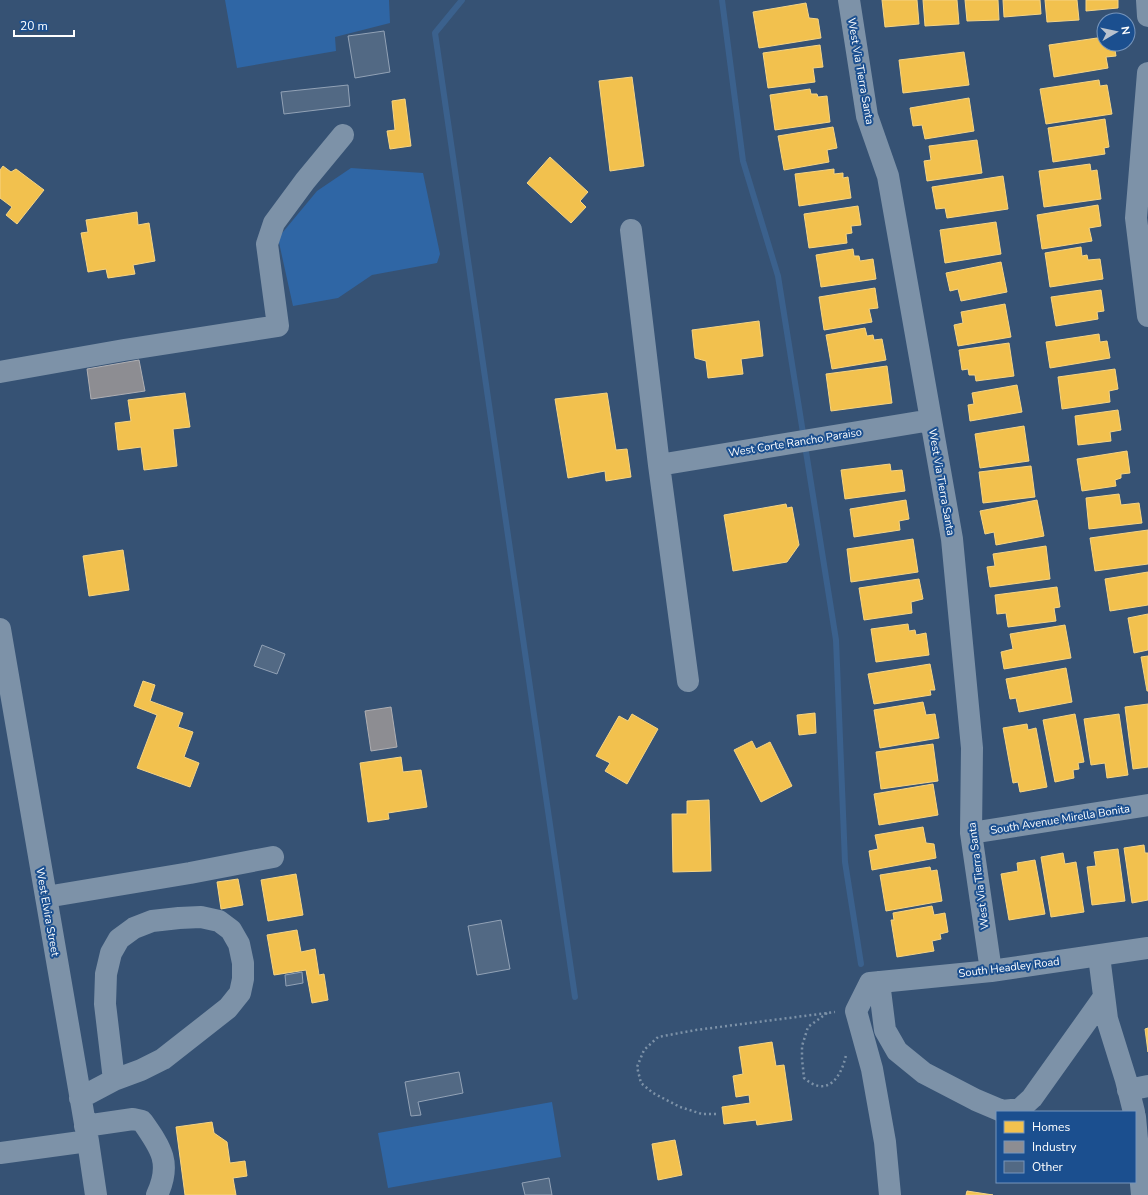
<svg xmlns="http://www.w3.org/2000/svg" width="1148" height="1195" viewBox="0 0 1148 1195" font-family="'Nunito Sans',sans-serif">
  <style>
    .green { fill: #2f66a5 }
    .homes { fill: #f2c14e; stroke: #f6d483 }
    .industry { fill: #8d8d92; stroke: #afafb3 }
    .lines { fill: none; stroke-linecap: round; stroke-linejoin: round }
    .stream { stroke: #3b618d; stroke-width: 6 }
    .building { fill: #526984; stroke: #92a2b6 }
    .path { stroke: #7d92a8; stroke-width: 2.5; stroke-dasharray: 2 3; stroke-linecap: butt }
    .minor { stroke: #7d92a8; stroke-width: 22 }
    .labels { text-anchor: middle; stroke-width: 4; stroke-linejoin: round; paint-order: stroke }
    .street-label { font-size: 11px; fill: #fff; stroke: #1b4f8f }
  </style>
  <rect width="100%" height="100%" fill="#365274"/>
  <!-- green -->
  <path class="green" d="M225,0h164l1,23 -55,14 1,14 -99,17z
    M351,168l72,5 17,81 -3,9 -65,12 -34,23 -45,8 -15,-68 39,-47z
    M552,1102l9,55 -173,31 -10,-55z"/>
  <!-- homes -->
  <path class="homes" d="M882,0h35l2,24 -34,3z
    M923,0h34l2,24 -34,2z
    M965,0h33l1,20 -32,1z
    M1003,0h37l1,14 -37,3z
    M1045,0h32l2,20 -32,2z
    M1086,0h32v8l-32,3z
    M806,3l3,15 9,1 3,19 -62,10 -6,-36z
    M1104,37v7h10l2,12 -10,1 2,11 -54,9 -5,-32z
    M820,45l3,22 -10,1 2,14 -47,6 -5,-35z
    M964,52l5,33 -66,8 -4,-33z
    M632,77l12,89 -34,5 -11,-90z
    M1099,80l1,6 7,-1 5,29 -66,10 -6,-35z
    M810,89l1,5h6l1,3 9,-1 3,26 -55,8 -5,-35z
    M969,98l5,33 -49,8 -3,-14 -9,1 -3,-18z
    M405,99l6,47 -21,3 -3,-18 8,-1 -3,-29z
    M1105,119l4,28 -5,1 1,6 -52,8 -5,-34z
    M833,127l4,21 -10,2 2,12 -45,8 -6,-34z
    M977,140l5,33 -55,8 -3,-20 7,-1 -2,-14z
    M550,157l38,35 -8,9 6,6 -15,16 -44,-40z
    M1090,164l1,7 6,-1 4,29 -57,8 -5,-36z
    M3,166l8,6 5,-3 28,21 -27,34 -11,-9 6,-8 -12,-9v-28z
    M834,169v5l9,-1v5l5,-1 3,21 -52,8 -4,-32z
    M1003,176l5,33 -61,9 -2,-10 -9,1 -4,-22z
    M1098,205l3,21 -12,2 3,13 -50,8 -5,-34z
    M858,206l3,19 -10,1 1,7 -6,1 1,9 -38,5 -5,-34z
    M137,212l1,13 11,-2 6,38 -22,4 2,9 -27,4 -2,-9 -18,3 -7,-39 7,-1 -2,-12z
    M996,222l5,32 -56,9 -5,-33z
    M1081,247l1,9 5,-1 1,5 12,-1 3,20 -53,8 -5,-34z
    M853,249l1,7h5l1,5 13,-2 3,20 -55,8 -5,-32z
    M1001,262l6,30 -46,9 -3,-12 -8,2 -4,-18z
    M875,288l3,20 -9,1 3,13 -48,8 -5,-33z
    M1101,290l3,21 -7,1 1,7 -42,7 -5,-29z
    M1005,304l6,33 -53,9 -4,-21 9,-2 -2,-11z
    M759,321l4,35 -22,3 2,15 -35,4 -2,-17 -11,-3 -3,-28z
    M865,328l2,8 6,-1 1,5 8,-1 4,21 -54,9 -6,-34z
    M1099,334l1,8 7,-1 3,17 -60,10 -4,-26z
    M1009,343l5,33 -38,5 -1,-6h-6l-1,-6 -6,1 -3,-20z
    M887,366l5,37 -61,8 -5,-37z
    M1115,369l3,20 -9,2 1,11 -48,7 -4,-32z
    M1017,385l5,27 -52,9 -2,-16 6,-1 -2,-11z
    M185,393l5,34 -17,2 4,37 -33,4 -3,-23 -23,3 -3,-27 16,-2 -3,-21z
    M607,393l9,57 11,-1 4,28 -25,4 -1,-10 -37,7 -13,-79z
    M1118,410l3,20 -11,2 1,9 -33,4 -3,-29z
    M1024,426l5,35 -49,7 -5,-34z
    M1127,451l3,22 -9,1v4l-6,2 1,6 -34,5 -5,-32z
    M890,464l1,7 11,-1 3,21 -60,8 -4,-29z
    M1031,466l4,31 -52,6 -4,-31z
    M1119,494l2,11 18,-2 3,20 -53,6 -3,-31z
    M906,500l3,19 -10,2 1,9 -46,7 -4,-28z
    M1037,500l7,36 -48,9 -2,-13 -9,2 -5,-23z
    M786,504l1,4 5,-1 7,38 -12,17 -54,9 -9,-56z
    M1148,530v34l-53,7 -5,-33z
    M913,539l5,33 -67,10 -4,-33z
    M1046,546l4,33 -60,8 -3,-20 8,-1 -2,-12z
    M123,550l6,40 -40,6 -6,-40z
    M1148,572v33l-38,6 -5,-32z
    M919,579l4,20 -12,3 1,11 -48,7 -5,-32z
    M1057,587l3,20 -6,1 2,13 -48,6 -2,-14 -9,1 -2,-19z
    M1148,614v36l-14,3 -6,-35z
    M908,624l1,7 6,-1 1,5 10,-2 3,22 -53,7 -5,-33z
    M1065,625l6,33 -67,11 -3,-17 12,-3 -3,-15z
    M1148,656v35h-1l-6,-34z
    M930,664l5,26h-5l1,5 -57,9 -6,-30z
    M1066,668l6,34 -53,10 -3,-14 -6,1 -4,-20z
    M143,681l12,4 -5,16 33,12 -5,14 15,5 -9,25 15,6 -9,24 -53,-19 20,-53 -23,-9z
    M923,702l3,13 9,-1 4,24 -59,10 -6,-38z
    M1148,704v63l-15,2 -8,-62z
    M815,713l1,20 -17,2 -2,-20z
    M632,714l26,15 -31,55 -22,-13 5,-8 -14,-7 23,-40 9,5z
    M1075,714l9,48 -6,1 1,6 -6,1 1,8 -19,4 -12,-62z
    M1119,714l9,61 -21,3 -2,-15 -14,2 -7,-46z
    M1027,724l1,6 8,-2 11,59 -27,5 -2,-10 -5,1 -10,-55z
    M752,741l4,8 14,-7 22,44 -31,16 -27,-52z
    M933,744l5,37 -57,8 -5,-37z
    M401,757l2,15 18,-2 6,37 -39,6 1,6 -21,3 -8,-59z
    M933,784l5,31 -59,10 -5,-31z
    M709,800l2,71 -38,1 -1,-58h15v-13z
    M923,827l3,16 8,1 2,14 -64,12 -3,-19 9,-2 -3,-14z
    M1144,845l1,8h3v47l-16,3 -8,-55z
    M1118,849l7,52 -33,4 -5,-38 9,-1 -2,-14z
    M1063,853l2,11 11,-2 8,50 -33,5 -10,-60z
    M1035,860l10,54 -36,6 -8,-46 17,-3 -1,-8z
    M930,867l1,4 6,-1 5,31 -56,10 -6,-36z
    M296,874l7,41 -35,6 -7,-41z
    M238,879l5,26 -22,4 -4,-27z
    M932,906l2,9 11,-2 3,19 -8,2 1,5 -9,2 2,10 -37,6 -6,-37h3l-1,-7z
    M297,930l4,22 14,-3 4,26 5,-1 4,26 -16,3 -6,-33 -32,5 -7,-40z
    M1148,1028v24l-3,-23z
    M772,1042l4,24 8,-1 8,55 -35,5 -1,-5 -32,4 -2,-17 28,-4 -1,-8 -13,2 -3,-21 10,-2 -4,-27z
    M212,1122l2,11 13,9 3,21 15,-2 2,15 -14,2 3,17h-51l-9,-68z
    M675,1140l7,35 -24,5 -6,-36z
    M967,1191l26,4h-27z"/>
  <!-- industry -->
  <path class="industry" d="M139,360l6,31 -54,8 -4,-30z
    M391,707l6,40 -26,4 -6,-40z"/>
  <g class="lines">
    <!-- stream -->
    <path class="stream" d="M462,0l-27,33 140,964
      M722,0l21,161 35,115 58,364 9,222 16,102"/>
  </g>
  <!-- building -->
  <path class="building" d="M384,31l6,41 -35,6 -7,-42z
    M348,85l2,21 -66,8 -3,-22z
    M262,645l23,9 -8,20 -23,-8z
    M501,920l9,49 -33,6 -9,-49z
    M302,972l1,11 -17,3 -1,-11z
    M459,1072l4,21 -45,9 3,13 -10,1 -6,-34z
    M549,1178l3,17h-27l-3,-12z"/>
  <g class="lines">
    <!-- path -->
    <path class="path" d="M827,1013l-19,14 -6,19v13l2,19c23,20 37,0 42,-23
      M716,1114h-14l-22,-7 -27,-14 -12,-10 -4,-16 7,-17 14,-13 38,-7 139,-18"/>
    <!-- minor -->
    <path class="minor" d="M849,0l18,116 21,60 64,363 20,209 -1,85 20,138
      M1147,0l1,16
      M1148,73l-12,145 12,98
      M631,230l28,235 29,216
      M0,372l124,-22 154,-24 -11,-82 7,-21 31,-42 38,-46
      M659,465l272,-45
      M0,629l88,512 8,54
      M971,833l177,-28
      M46,897l144,-24 83,-16
      M1099,956l8,63 19,61 8,32
      M879,982l6,48 12,21 27,22 52,27 26,11 18,-2 12,-11 72,-101
      M1128,1090l20,-4
      M80,1098l34,-18 27,-10 22,-11 65,-51 12,-15 3,-14v-16l-4,-19 -8,-14 -12,-9 -18,-4 -22,1 -27,3 -18,7 -15,11 -8,14 -5,21 -1,30 9,76
      M1135,1117l7,78
      M85,1126l48,-7 9,2c19,27 30,42 15,74
      M0,1153l88,-12
      M890,1195l-5,-53 -13,-73 -16,-58 14,-28 121,-12 157,-23"/>
  </g>
  <g class="labels">
    <!-- street labels -->
    <g class="street-label">
      <text transform="translate(861 71) rotate(80)" y="4">West Via Tierra Santa</text>
      <text transform="translate(795 442) rotate(-9)" y="4">West Corte Rancho Paraiso</text>
      <text transform="translate(942 482) rotate(80)" y="4">West Via Tierra Santa</text>
      <text transform="translate(1060 819) rotate(-9)" y="4">South Avenue Mirella Bonita</text>
      <text transform="translate(978 876) rotate(-97)" y="4">West Via Tierra Santa</text>
      <text transform="translate(48 912) rotate(80)" y="4">West Elvira Street</text>
      <text transform="translate(1009 967) rotate(-7)" y="4">South Headley Road</text>
    </g>
  </g>
  <!-- legend -->
  <rect x="996" y="1111" width="140" height="72" fill="#1b4f8f" stroke="#7695bc"/>
  <rect x="1004" y="1121" width="20" height="12" fill="#f2c14e" stroke="#7695bc"/>
  <text x="1032" y="1131" font-size="12" fill="#ffffff">Homes</text>
  <rect x="1004" y="1141" width="20" height="12" fill="#8d8d92" stroke="#7695bc"/>
  <text x="1032" y="1151" font-size="12" fill="#ffffff">Industry</text>
  <rect x="1004" y="1161" width="20" height="12" fill="#526984" stroke="#7695bc"/>
  <text x="1032" y="1171" font-size="12" fill="#ffffff">Other</text>
  <!-- north arrow -->
  <g transform="translate(1116 32) rotate(81)"><circle r="19" fill="#1b4f8f" stroke="#7695bc"/>
  <path d="M0-3L7 15L0 10L-7 15Z" fill="#b9c2ce"/>
  <text y="-6" font-size="11" font-weight="bold" text-anchor="middle" fill="#ffffff">N</text>
  </g>
  <!-- scale -->
  <path d="M14 30v6h60v-6" fill="none" stroke="#ffffff" stroke-width="2"/>
  <text x="20" y="30" font-size="12" fill="#ffffff" stroke="#1b4f8f" stroke-width="3" paint-order="stroke">20 m</text>
</svg>
